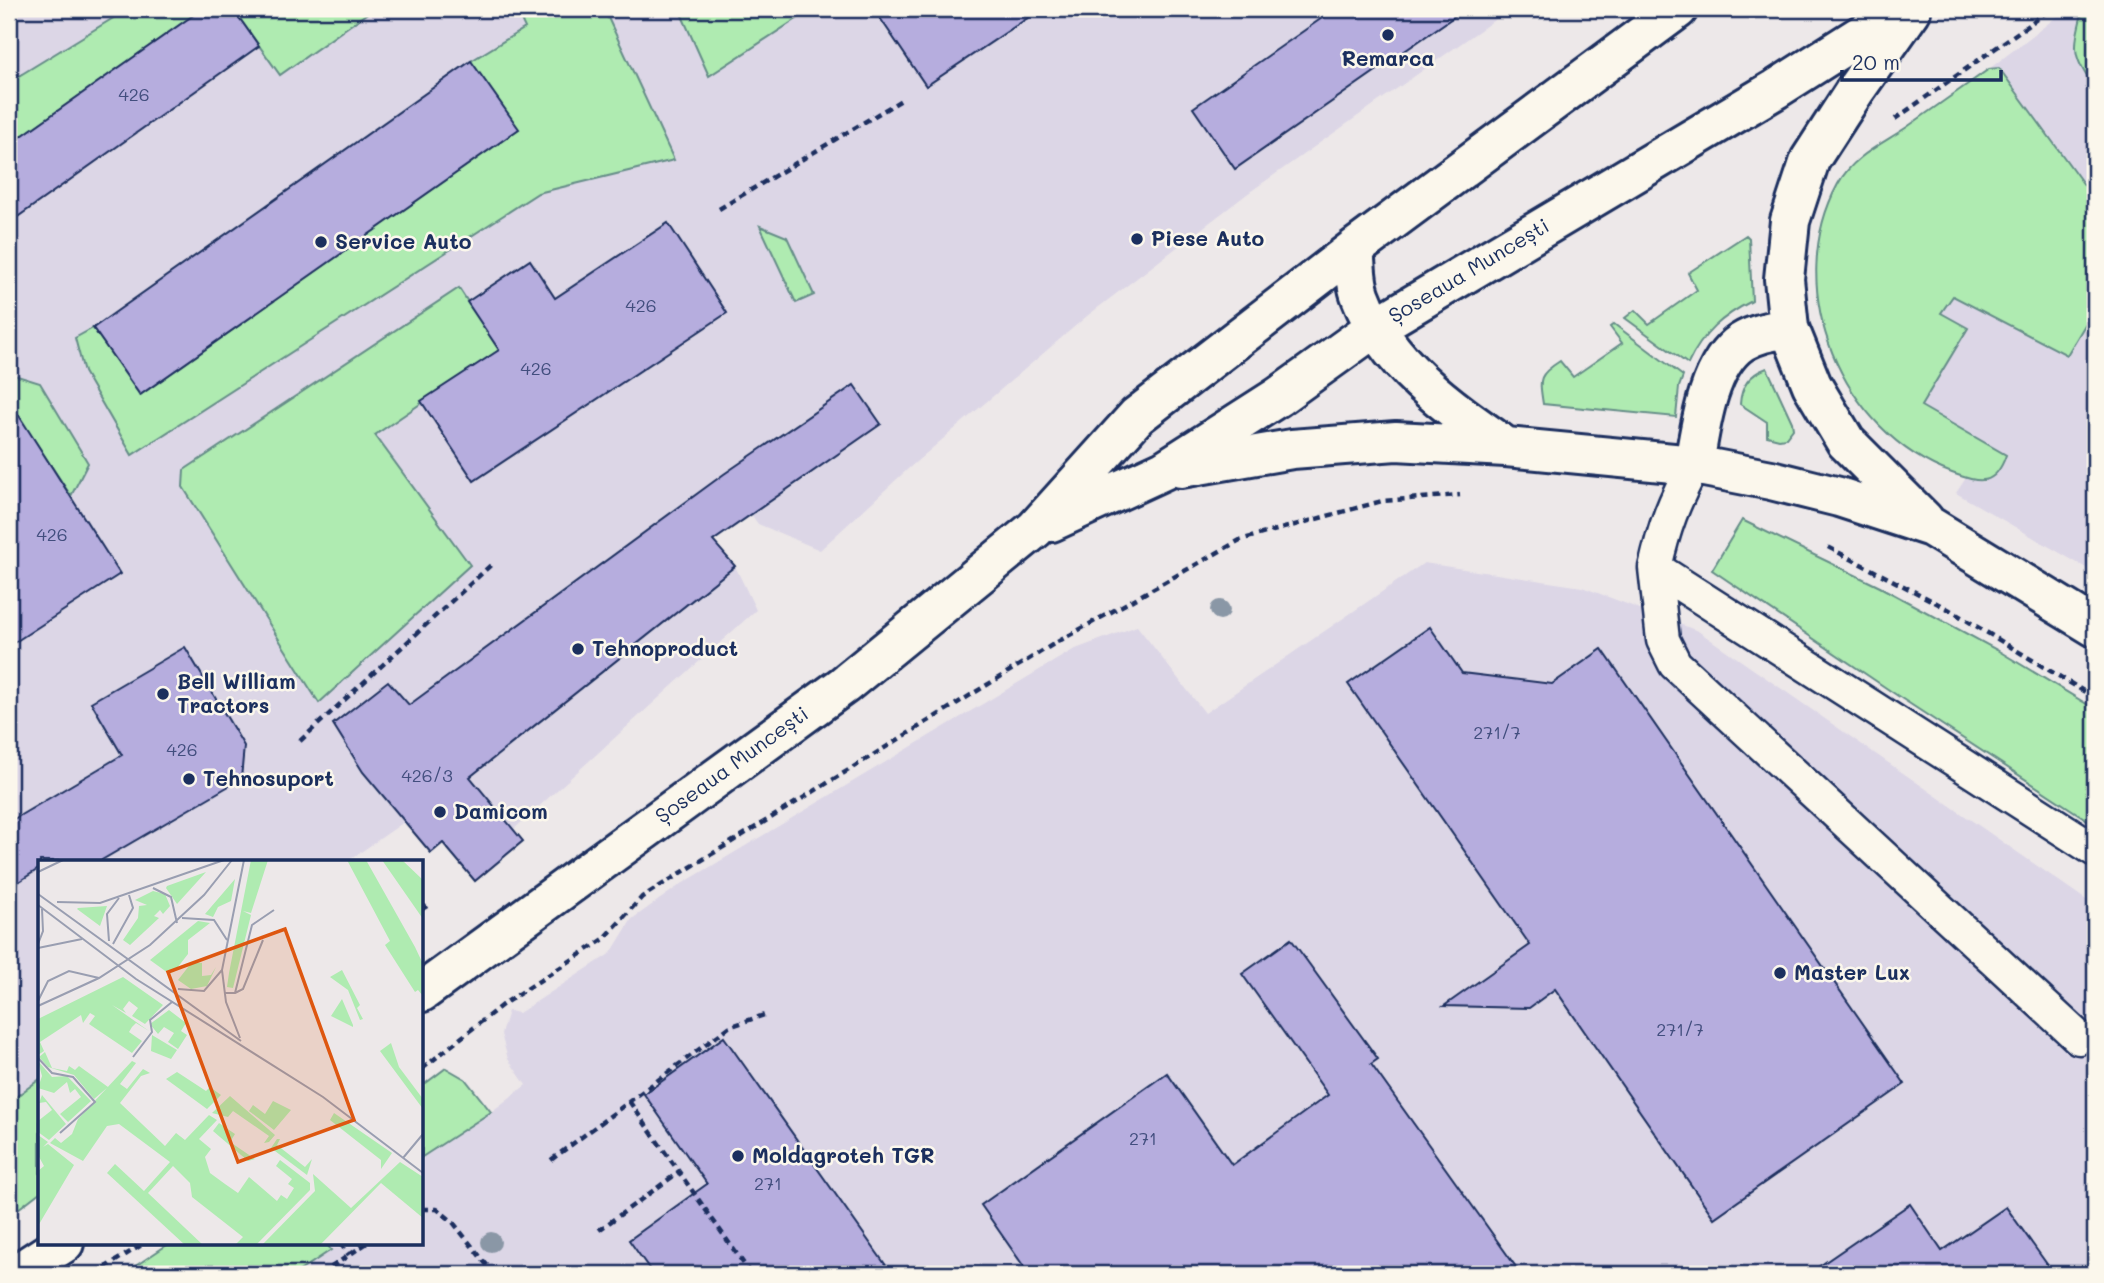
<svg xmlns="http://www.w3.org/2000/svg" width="2104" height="1283" viewBox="0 0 2104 1283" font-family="Mali,sans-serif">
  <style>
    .built { fill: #dcd6e6 }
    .green { fill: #afebb1; stroke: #658d88; stroke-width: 2 }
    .building { fill: #b6adde; stroke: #1b2f5e; stroke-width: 2 }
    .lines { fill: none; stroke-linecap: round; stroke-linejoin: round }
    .service-casing { stroke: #1b2f5e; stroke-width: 37 }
    .primary-casing { stroke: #1b2f5e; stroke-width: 44 }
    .path { stroke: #1b2f5e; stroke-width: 4.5; stroke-dasharray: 7 5; stroke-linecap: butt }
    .service { stroke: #fbf7ec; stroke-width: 32 }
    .primary { stroke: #fbf7ec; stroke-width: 38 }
    .tree { fill: #8a97a6 }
    .poi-dot { fill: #1b2f5e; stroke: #fbf7ec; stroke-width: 2.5 }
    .labels { text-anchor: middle; stroke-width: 5; stroke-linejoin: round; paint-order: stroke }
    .number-label { font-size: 18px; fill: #424e7e }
    .poi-label { font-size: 21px; font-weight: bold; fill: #1b2f5e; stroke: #fbf7ec; text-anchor: start }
    .street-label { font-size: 21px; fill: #1b2f5e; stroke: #fbf7ec }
    .inset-road { fill: none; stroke: #999eb1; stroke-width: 2 }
    .view { fill: #de5710; fill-opacity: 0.15; stroke: #de5710; stroke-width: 3.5 }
    .inset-edge { fill: none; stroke: #1b2f5e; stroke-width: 3.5 }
  </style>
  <rect width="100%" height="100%" fill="#ede8e9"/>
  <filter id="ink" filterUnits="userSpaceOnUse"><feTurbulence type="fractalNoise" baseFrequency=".0143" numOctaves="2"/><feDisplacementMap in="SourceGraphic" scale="14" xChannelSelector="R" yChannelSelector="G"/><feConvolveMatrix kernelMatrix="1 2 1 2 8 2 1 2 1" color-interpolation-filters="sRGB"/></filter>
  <g filter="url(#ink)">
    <!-- built -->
    <path class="built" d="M9,9h1501l-263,185 -160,122 -178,152 -89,82 -62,-26 -35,-49 -40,29 52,62 21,44 -242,219 9,12 -48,40 -32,-38 -12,10 -27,-31 -56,39h-308v218l-31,23z
      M2067,9h16l-8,29 9,34 11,17v111l-34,-47 -72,-84z
      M1953,295l114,60 28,-47v265l-139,-80 10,-15 18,4 -63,-76 47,-77 -28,-15z
      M1424,563l158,24 116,44 397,275v368h-1850l47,-31h130v-86l69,-45 35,-27 -18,-26 -7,-25 7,-23 11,2 92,-60 21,-34 48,-34 393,-235 64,-24 68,87z"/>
    <!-- green -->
    <path class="green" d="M128,9h74l-193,136v-63z
      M233,9h140l-93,66z
      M516,9h88l70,151 -136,33 -406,262 -48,-83 -9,-34 18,-10 47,67 378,-266 -47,-68 54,-33z
      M679,9h133l-103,67z
      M2083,9h12v80c-24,-36 -22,-39 -12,-80z
      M1999,68l96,132v108l-28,47 -114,-59 -12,17 27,15 -47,78 85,49c-11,32 -26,28 -54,18 -110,-40 -171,-184 -114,-289 15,-28 44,-40 69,-57 27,-19 55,-39 82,-58z
      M760,226l27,11 27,58 -18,8z
      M1746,235l3,3 3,63c-30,15 -50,33 -64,63l-63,-46 10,-8 14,14 48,-34 -9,-17z
      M459,288l40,62 -124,85 95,130 -151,138 -136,-216 1,-17z
      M1614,324l69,52 -4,11 -3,30 -133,-13c-4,-26 -5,-29 17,-43l13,16 49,-34 -12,-16z
      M1767,368l25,54 1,7 -7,9 -7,1 -12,-3v-14l-27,-18c1,-18 10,-30 27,-36z
      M14,375l26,8 48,80 -17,33 -38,-58 -24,15v-75z
      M1742,520l138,67 117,63 98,59v116l-197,-129 -186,-126z
      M446,1068l19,11 26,33 -69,45v-71z
      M40,1079v113l-31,24v-114z
      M170,1243h156l5,7 -36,24h-157l-4,-7z"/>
    <!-- building -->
    <path class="building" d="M202,9h31l26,37 -250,177v-78z
      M874,9h167l-115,77z
      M1335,9h130l-230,160 -42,-61z
      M471,61l48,68 -379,266 -47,-67z
      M668,223l59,90 -253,168 -53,-80 78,-51 -32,-48 63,-42 25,38z
      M854,385l27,39 -168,117 22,25 -265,211 53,64 -48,40 -32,-38 -12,10 -68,-81 -30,-48 55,-43 21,24 315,-231z
      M9,400l111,174 -111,72z
      M1430,627l32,46 90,11 50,-35 303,435 -191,134 -159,-229 -26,19 -85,-2 86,-61 -182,-261z
      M185,647l59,99 -3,33 -141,82h-60v7l-31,20v-66l113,-67 -31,-53z
      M1291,939l87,120 -7,5 150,210h-492l-48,-69 186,-132 65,92 96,-70 -86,-121z
      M724,1037l168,237h-239l-24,-34 78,-56 -63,-90z
      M1910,1204l32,47 64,-44 48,67h-246z"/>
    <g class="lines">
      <defs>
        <path id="service" d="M1694,465c-20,36 -30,62 -39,103l440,282
          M1655,568l8,72 12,24 404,374"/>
        <path id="primary" d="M1911,11l-55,78 -46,71 -20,61 -6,58 5,49 23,57 34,57 78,78
          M1354,249c2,15 1,34 7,48 25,67 89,111 145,150
          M1694,465c6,-37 14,-101 48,-123 15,-9 30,-11 47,-14
          M1181,468l111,-19 104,-8 110,6 188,18 77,15 68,17 92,30 164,100
          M1051,522l113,-52 114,-73 96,-69 402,-239 126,-80
          M422,992l422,-307 191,-156 102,-113 217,-167 324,-240
          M16,1274l48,-31"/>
      </defs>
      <!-- service casing -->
      <use href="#service" class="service-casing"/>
      <!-- primary casing -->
      <use href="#primary" class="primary-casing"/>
      <!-- path -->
      <path class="path" d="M1895,119l156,-110
        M719,209l184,-110
        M1828,547l120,62 147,89
        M300,741l193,-178
        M422,909l5,-3
        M422,1069l80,-64 102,-66 38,-42 410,-252 188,-105 142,-39 78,-6
        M629,1101l122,173
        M551,1160l178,-133 38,-13
        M422,1209h15l15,12 42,53
        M599,1230l80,-58
        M340,1243l9,12
        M104,1268l41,-25
        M321,1274l46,-31"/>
      <!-- service -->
      <use href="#service" class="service"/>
      <!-- primary -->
      <use href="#primary" class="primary"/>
    </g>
    <!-- trees -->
    <g class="tree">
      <circle cx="1220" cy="610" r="10"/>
      <circle cx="491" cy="1242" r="10"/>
    </g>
  </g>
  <!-- markers -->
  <g class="poi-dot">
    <circle cx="1388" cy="35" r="7"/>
    <circle cx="1137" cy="239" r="7"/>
    <circle cx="321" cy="242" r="7"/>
    <circle cx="578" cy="649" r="7"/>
    <circle cx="163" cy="694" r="7"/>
    <circle cx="189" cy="779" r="7"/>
    <circle cx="440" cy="812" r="7"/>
    <circle cx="1780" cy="973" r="7"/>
    <circle cx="738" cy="1156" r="7"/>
  </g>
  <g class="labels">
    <!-- number labels -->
    <g class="number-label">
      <text x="134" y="101">426</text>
      <text x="641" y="312">426</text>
      <text x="536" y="375">426</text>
      <text x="52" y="541">426</text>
      <text x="1497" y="739">271/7</text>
      <text x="182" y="756">426</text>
      <text x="427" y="782">426/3</text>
      <text x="1680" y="1036">271/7</text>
      <text x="1143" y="1145">271</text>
      <text x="768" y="1190">271</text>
    </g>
    <!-- poi labels -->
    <g class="poi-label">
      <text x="1388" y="66" text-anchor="middle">Remarca</text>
      <text x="1151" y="246">Piese Auto</text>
      <text x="335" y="249">Service Auto</text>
      <text x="592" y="656">Tehnoproduct</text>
      <text x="177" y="689">Bell William<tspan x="177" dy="24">Tractors</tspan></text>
      <text x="203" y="786">Tehnosuport</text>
      <text x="454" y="819">Damicom</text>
      <text x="1794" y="980">Master Lux</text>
      <text x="752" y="1163">Moldagroteh TGR</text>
    </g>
    <!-- street labels -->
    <g class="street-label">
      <text transform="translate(1469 271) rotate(-31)" y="7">Șoseaua Muncești</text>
      <text transform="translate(732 765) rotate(-36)" y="7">Șoseaua Muncești</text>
    </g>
  </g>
  <!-- overview -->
  <g transform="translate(38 860)">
    <rect width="385" height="385" fill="#ede8e9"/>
    <path d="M213,0h17l-17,53 -8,-2 8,4 -18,73 -6,-1 2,-14zM309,0h19l49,87 8,17v32l-5,-6 -3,2 -30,-47 5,-4zM344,0h20l21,20v39zM168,12l-29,32 -11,-16 1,-2zM197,19l-4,22 -13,6 -5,10 -8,-3zM115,31l12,3 5,12 -7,8 -3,-4 -6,6 5,2 -29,27 -7,-5 15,-22 1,-12 8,-1 -12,-5zM69,46l-7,20 -23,-17 1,-1zM160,61l12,2 -22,17v14l-14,18 -6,1 -18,-13zM154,102l10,1v13l9,-1 5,-8 -9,19 -16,3 -13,-9zM304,110l18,35 -3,3 6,11 -3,1 -12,-30 -18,-13zM85,117l40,28 -18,19 -13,-8 6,-8 -9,-7 -6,8 3,4 -14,-8 37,26 -13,-8 -4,4 -3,5 13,9 -10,12 -43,-29 6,-8 -5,-3 -7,10 -2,-8 -41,27 4,9 -6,4v-36zM304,139l11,26v2l-22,-11zM131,150l17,13 -5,8 6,4 -9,14 -10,-7 6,-9 -10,-6 -6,7 -8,-10zM114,175l25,15 -6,9 -20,-8zM353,183l8,24 24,32v10l-43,-58zM7,192l7,16 15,3 2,-5 6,4 4,-4 29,21 -14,12 -20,-24 -26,-8 -9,-10zM0,201l14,16 15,-1 24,25 -23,21 -8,-8 21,-17 -6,-8 -5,4 -3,-11 -13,11 -16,-5 4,-12zM94,201l4,2 -16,21 7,5 16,-20 7,4 -9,3 -21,27 45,43 11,-13 9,7 24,-25 8,5 -18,19 12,10 -6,8 5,16 15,11 13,9 11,-16 28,24 4,-6 6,4 7,-11 -6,-4 4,-5 -16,-13 4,-6 30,23v7l-54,55h-21l8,-8 -51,-40 -2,-14 -17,-17 -25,27 55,52h-18l-78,-72 8,-9 29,27 26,-29 -51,-38 -12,2 -24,35 -33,-18 5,-5 6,5 11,-9 6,-15zM139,212l29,19 4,-4 11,8 -14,14 -41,-30zM4,235l24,29 -17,16 -11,-8v-11l14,-11 -6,-8 -7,1zM192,236l45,39 -6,7 -5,1 5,-7 -36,-25 -5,6 -16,-4zM235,241l18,9 -17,20 -25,-19 4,-6 12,9zM296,253l58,40 -11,16v-9l-51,-40zM181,263l16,11 -5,8 25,17 -7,2 -35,-30zM0,275l10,7 -5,5 5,-3 26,21 -36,61v-55l6,-5 -6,-11zM239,279h3l-3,6 28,22 7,-8 -5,16 -36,-27zM362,302l23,15v41l-42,-35 -61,62h-58l53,-54 -2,-17 38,34z" fill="#afebb1"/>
    <path class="inset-road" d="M0,12l25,-12M115,28l18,9 6,26M0,34l203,147M19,42l43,1 124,-43M0,45l98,74 187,118 100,76M144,58l32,2 13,20M71,81l-2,-27 12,-16M0,84l5,-13 -1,-22M75,84l20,-36 -4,-13M0,88l44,-9M140,129l26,2 18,-21M186,133h11l17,-68 22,-15M197,133l8,-4 20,-49M0,141l10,-20 21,-10 30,7M0,146l61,-28 51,-33 54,-50 28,-35M202,178l-14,-36 -4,-32 22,-110M95,197l19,-25 -2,-12 22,-18M0,198l14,15 21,4 22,25 -35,31M365,298l20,-24"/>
    <path class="view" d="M247,69l69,191 -116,42 -70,-190z"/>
    <rect width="385" height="385" class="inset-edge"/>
  </g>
  <!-- margin -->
  <rect width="2104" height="1283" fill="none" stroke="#fbf7ec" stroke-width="35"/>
  <rect x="18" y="18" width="2069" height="1248" fill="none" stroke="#1b2f5e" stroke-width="2.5" filter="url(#ink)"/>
  <!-- scale -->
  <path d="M1842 70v10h159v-10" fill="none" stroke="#1b2f5e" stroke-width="3.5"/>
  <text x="1852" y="70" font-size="21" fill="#1b2f5e" stroke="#fbf7ec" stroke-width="5" paint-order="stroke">20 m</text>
</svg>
